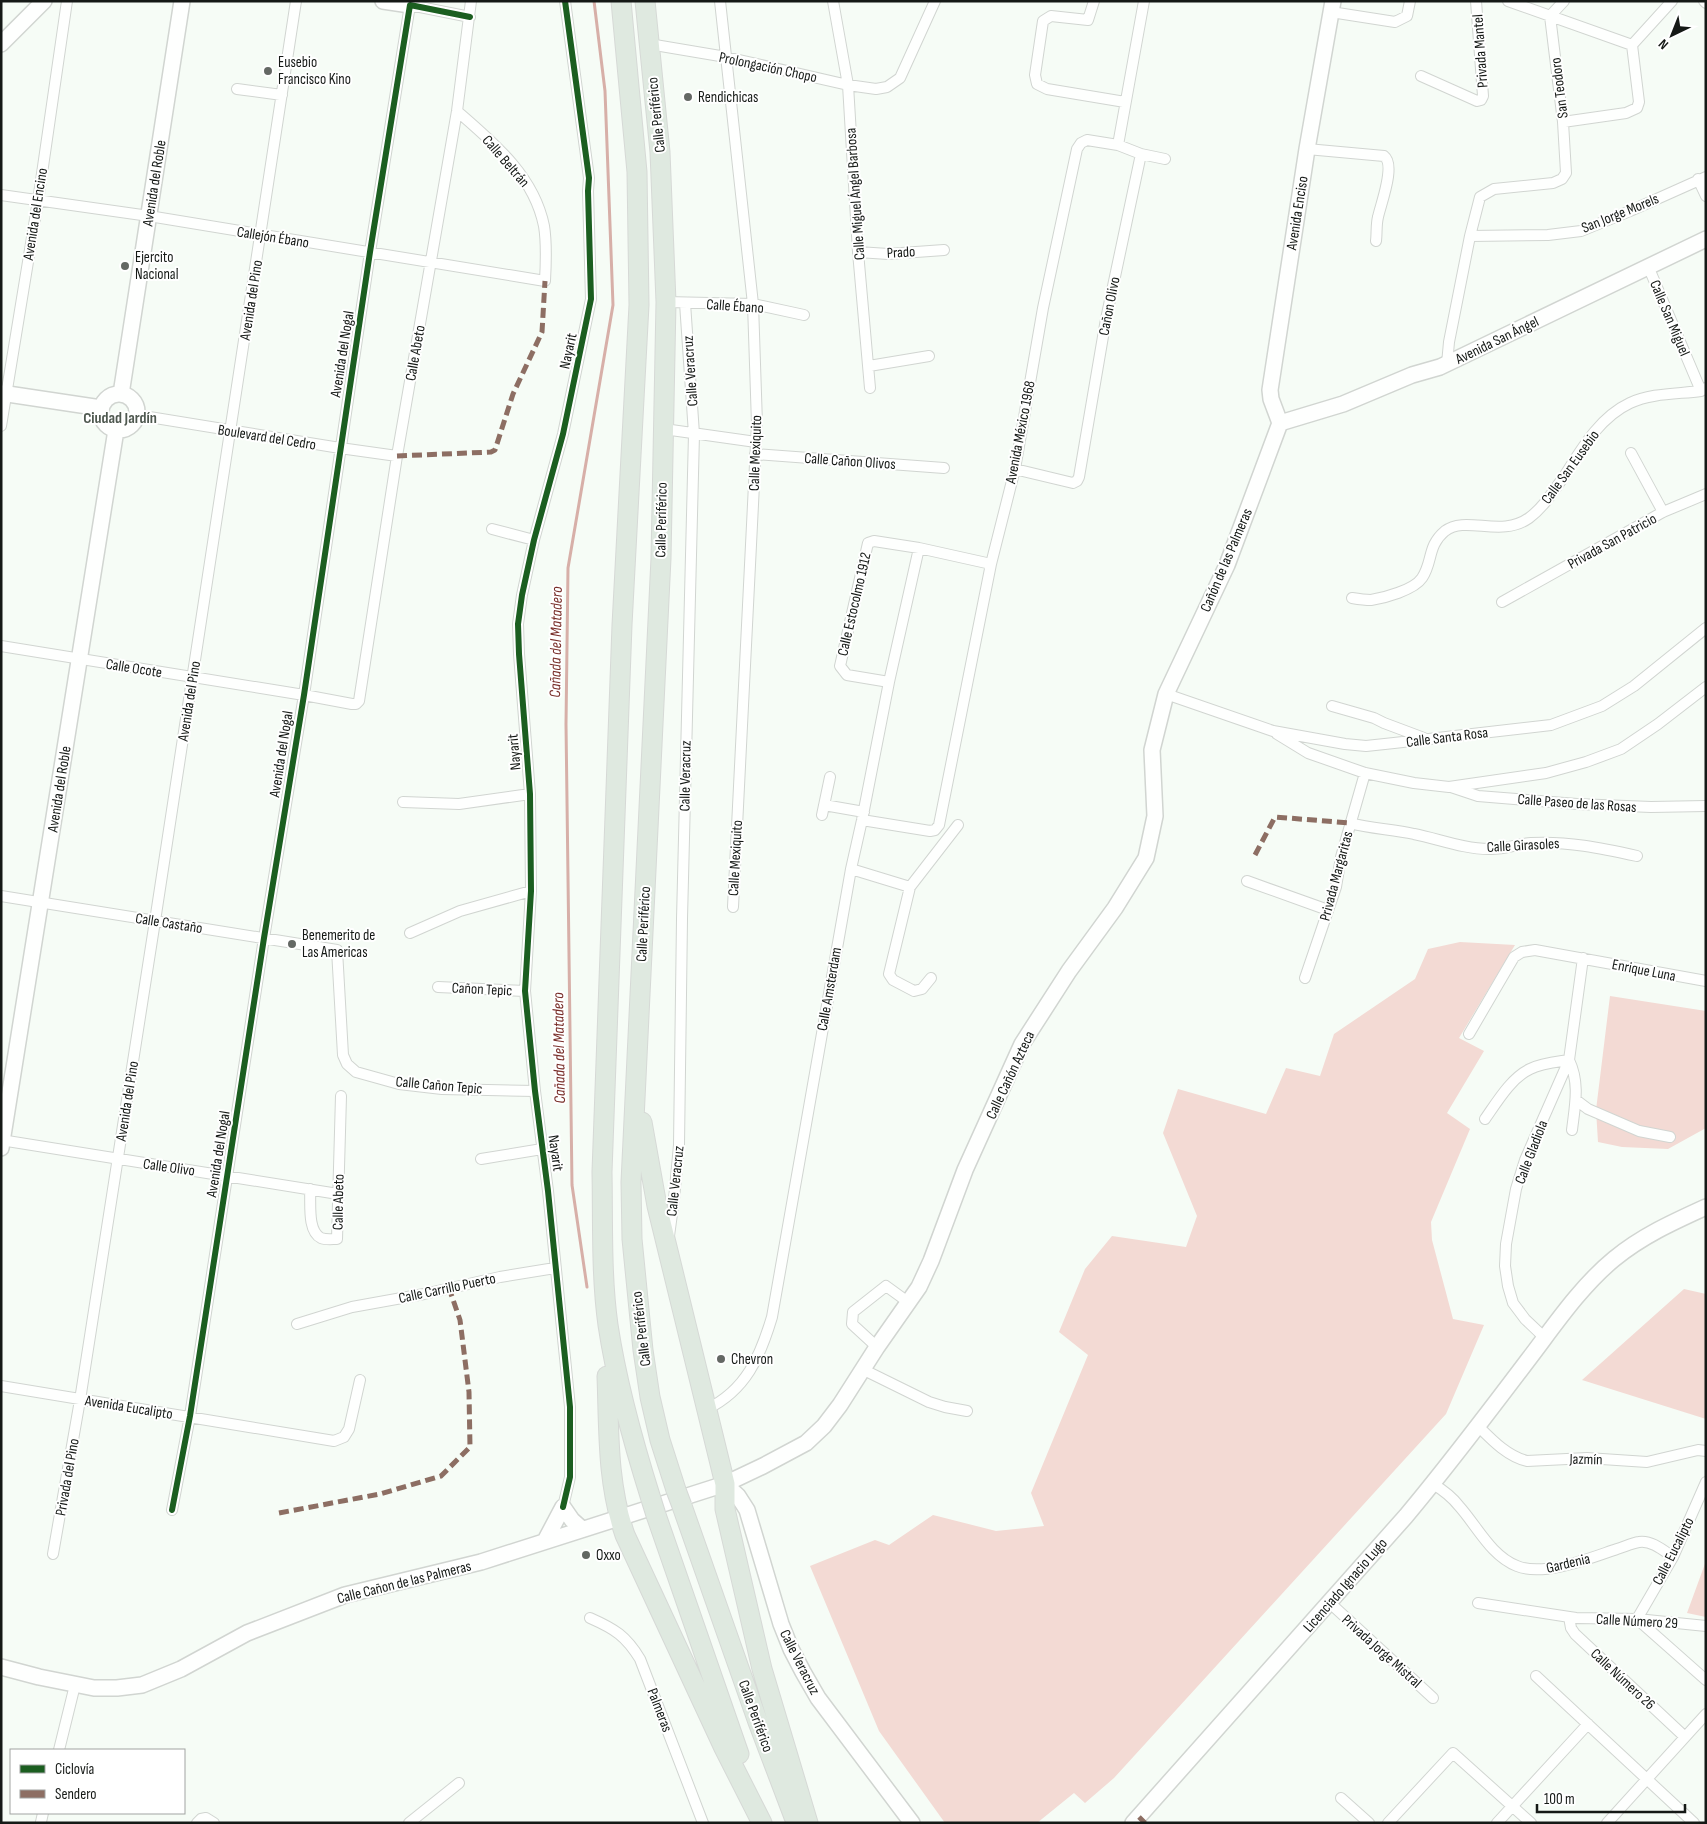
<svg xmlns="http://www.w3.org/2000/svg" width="1707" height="1824" viewBox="0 0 1707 1824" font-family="'Sofia Sans Condensed',sans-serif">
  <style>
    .green { fill: #f3dad4 }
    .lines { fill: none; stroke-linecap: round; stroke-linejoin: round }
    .stream { stroke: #d7afa8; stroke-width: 3 }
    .street-casing { stroke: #d1d5d1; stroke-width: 12 }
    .secondary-casing { stroke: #d1d5d1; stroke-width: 18 }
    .highway-casing { stroke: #d6d9d6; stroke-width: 21 }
    .street { stroke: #fefffe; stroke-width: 10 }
    .secondary { stroke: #fefffe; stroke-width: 15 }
    .highway { stroke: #dfe9e0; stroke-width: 19 }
    .highway-bridge-casing { stroke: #d6d9d6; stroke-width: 21; stroke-linecap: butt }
    .highway-bridge { stroke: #dfe9e0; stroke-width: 19 }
    .quiet { stroke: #8d6e63; stroke-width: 5; stroke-dasharray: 10 5; stroke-linecap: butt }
    .cycleway-casing { stroke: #fff; stroke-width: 9 }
    .cycleway { stroke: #1b5e20; stroke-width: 6 }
    .poi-dot { fill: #646864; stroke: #fff; stroke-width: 2 }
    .labels { text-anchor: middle; stroke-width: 4; stroke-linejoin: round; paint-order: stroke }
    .street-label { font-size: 15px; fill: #151916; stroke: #fff }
    .poi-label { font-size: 15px; fill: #151916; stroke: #fff; text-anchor: start }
    .neighbourhood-label { font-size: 16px; font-weight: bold; fill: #4f5950; stroke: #fff }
    .water-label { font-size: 16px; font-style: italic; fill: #782e29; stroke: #fff }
  </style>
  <rect width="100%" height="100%" fill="#f6fcf6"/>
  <!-- green -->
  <path class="green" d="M1460,942l55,3 -56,93 25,13 -37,62 23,16 -39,93 1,18 21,79 31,6 -38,89 -332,364 -29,25 -11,-10 -37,30h-92l-66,-92 -69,-165 65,-26 14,5 44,-30 63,16 48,-5 -13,-33 57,-138 -29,-23 26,-63 27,-33 74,11 11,-31 -34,-83 15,-44 88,25 20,-46 34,8 14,-42 81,-55 13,-30z
    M1610,996l96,15v117l-38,21 -46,-2 -24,-5 -2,-32z
    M1684,1289l22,5v125l-124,-39z
    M1706,1561v56l-19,-4z"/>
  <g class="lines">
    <!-- stream -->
    <path class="stream" d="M587,1287l-15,-102 -6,-461 2,-156 45,-263 -8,-214 -11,-90"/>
    <defs>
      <path id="street" d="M720,1l33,303 4,120 -24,483
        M833,1l15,84 10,167 12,136
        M1094,1l-6,19 -37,-4 -8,5 -8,54 2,9 10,5 78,13
        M1508,1l124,44
        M1704,1l2,2
        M1331,12l64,10 12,-6 3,-15
        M649,44l77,13 122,28 28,4 11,-2 13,-9 35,-77
        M1421,76l56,25 4,-1 2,-4 -7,-95
        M237,89l45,6
        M1563,122l63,-9 11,-5 2,-6 -7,-57 40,-44
        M1118,145l26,-144
        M1307,149l77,7c12,9 -3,47 -6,61 -2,8 -1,16 -2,24
        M1698,179l8,17
        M1,195l148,21 396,65c1,-18 2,-37 -1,-55 -10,-50 -50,-83 -87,-115
        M1470,236l78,-1 33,-4 49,-20 76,-34
        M858,252l30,2 56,-4
        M1648,266l53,125
        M666,302l87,2 51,11
        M1447,364l2,-22 21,-106 10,-39 14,-8 59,-6 9,-4 4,-6 -3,-51 -13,-106 14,-15
        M869,366l60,-10
        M137,415l203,33 57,8
        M1,426l37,-225 29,-200
        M664,429l92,13
        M1631,453l32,59
        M755,454l189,14
        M1015,469l58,14 4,-2 2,-4 27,-158 35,-165
        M492,529l42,11
        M1352,598c6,1 13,2 19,2 13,-2 43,-10 51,-22 11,-16 5,-32 23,-47 21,-16 56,7 84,-13 15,-11 25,-28 36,-43 17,-27 35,-58 65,-72 21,-10 48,-9 71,-12l5,-3
        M1502,602l161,-90 43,-18
        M1,646l303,49 48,9h4l3,-3 38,-245 60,-345 14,-110
        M889,682l-42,-7 -7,-9 28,-123 6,-2 45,7 72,16
        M1166,694l107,37 72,13 21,2 28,-3 157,-18 51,-19 32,-20 72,-58
        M1332,706l42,12 10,5 40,15
        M1277,734l31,19 57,20 49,10 35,4 97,-14 40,-11 35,-13 37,-25 48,-37
        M1451,787l27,9 99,8 74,3 55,-1
        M403,802l56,2 71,-10
        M824,805l40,7
        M822,815l8,-38
        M862,820l68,11 5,-1 4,-5 52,-261 24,-95 28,-161 34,-159 4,-6 6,-3 31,5 23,9 24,5
        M1350,823c21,6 43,6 64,11 25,5 50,15 75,15 14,1 28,-5 42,-6 36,-2 70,5 106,13
        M851,869l59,18
        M1247,881l81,29
        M1,896l336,54 6,105 4,9 9,8 43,12 43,5 93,2
        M410,933l50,-22 71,-20
        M931,978l-9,11 -8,2 -21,-11 -4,-6 21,-87 48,-62
        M1305,978l31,-91 5,-30 24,-84
        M438,987l87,4
        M1469,1034l45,-77 8,-5 13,-2 171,31
        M1576,1100l12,9 51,22 31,6
        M1485,1119c12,-17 26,-41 45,-50 12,-6 26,-7 39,-9 11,23 6,45 3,70
        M1,1140l337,54
        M481,1159l61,-10
        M310,1189c1,14 -3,42 11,49 5,2 11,1 16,1l4,-143
        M669,1236l5,-37 5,-54 3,-226 12,-485 -9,-131
        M297,1324l55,-17 72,-13 76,-17 55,-9
        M1545,1338l-20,-19 -12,-16 -5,-17 -3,-20 1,-22 10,-55 9,-29 44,-100 14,-102
        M877,1347l-25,-23 1,-12 33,-26 22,16
        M862,1369l67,33 16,5 22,4
        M1,1386l333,55 10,-4 5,-8 11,-49
        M707,1409c39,-19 53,-52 65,-92l79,-448 11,-49 27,-138 30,-134
        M1478,1426c14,14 29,30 49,35l60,-3 60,4 51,-12 8,1
        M1706,1482l-33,75 -36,62 69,61
        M1433,1484c10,6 19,13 26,22 18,20 32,50 58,60 27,11 73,-8 100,-17 7,-2 15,-6 22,-7 12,-2 24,8 34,15
        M563,1507l7,-30v-70l-22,-216 -13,-100 -10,-100 6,-100 -1,-97 -11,-140 -1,-30 4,-29 12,-55 29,-106 28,-135 -3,-108 1,-13 -24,-177
        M172,1510l18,-94 74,-478 40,-243 66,-443 40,-247 60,12
        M53,1554l27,-154 75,-479 141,-920
        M1330,1603l103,95
        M1478,1603l98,15 61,1 69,7
        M1569,1617l2,11 4,6 110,103
        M590,1618c25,11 36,18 50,41l63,164
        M1536,1676l158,147
        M59,1750l16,-65
        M1341,1798l28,25
        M41,1822l2,-9
        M197,1823l4,-4 5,-1 8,5
        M409,1823l50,-40
        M1388,1823l65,-70 78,70
        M1497,1823l91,-99
        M1607,1823l99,-109"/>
      <path id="secondary" d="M383,1l27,4 1,-4
        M1,44l43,-43
        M1,393l100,15
        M101 412a18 18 0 1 1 36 0a18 18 0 1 1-36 0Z
        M121,394l61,-393
        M1280,423l63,-19 69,-29 28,-8 266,-128
        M1280,423l-9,-24 -1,-9 37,-241 26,-148
        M1,1148l115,-718
        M725,1484l13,12 9,14 34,114 10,25 12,23 15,26 94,125
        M545,1541l18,-34 9,13 10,9
        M1,1667l38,10 55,11h23l25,-3 39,-16 66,-36 98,-38 136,-33 244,-78 38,-18 43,-23 18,-17 16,-21 37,-58 42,-60 12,-26 34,-91 57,-126 47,-73 46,-63 31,-50 9,-42 -3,-66 14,-56 61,-129 53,-142
        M1133,1823l273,-307c42,-50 82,-103 122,-156 26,-34 52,-73 86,-101 28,-23 59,-37 92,-52"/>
      <path id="highway" d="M621,1l16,171 2,133 -17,320 -20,547c1,50 -1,103 6,153 9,60 25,117 43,174
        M645,1l15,151 6,150 -5,256 -30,624 1,57 11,111 7,47 10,43 16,50
        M642,1122l15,84 68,278v25l37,160 46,154
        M607,1376c2,54 0,107 18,159l99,213 38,75
        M682,1506l76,216 36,95
        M656,1515l83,239"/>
    </defs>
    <!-- street casing -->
    <use href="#street" class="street-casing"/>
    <!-- secondary casing -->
    <use href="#secondary" class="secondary-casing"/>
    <!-- highway casing -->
    <use href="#highway" class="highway-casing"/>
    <!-- street -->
    <use href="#street" class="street"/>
    <!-- secondary -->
    <use href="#secondary" class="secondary"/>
    <!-- highway -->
    <use href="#highway" class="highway"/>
    <defs>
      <path id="highway-bridge" d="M676,1490l6,16
        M651,1499l5,16"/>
    </defs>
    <!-- highway-bridge casing -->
    <use href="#highway-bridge" class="highway-bridge-casing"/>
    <!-- highway-bridge -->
    <use href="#highway-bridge" class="highway-bridge"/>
    <!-- quiet -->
    <path class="quiet" d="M397,456l94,-4 4,-2 18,-56 29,-62 3,-51
      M1255,855l20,-38 75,6
      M279,1513l101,-19 61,-18 29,-29 -1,-55 -9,-72 -11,-32
      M1139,1817l6,6"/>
    <defs>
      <path id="cycleway" d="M563,1507l7,-30v-70l-22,-216 -13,-100 -10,-100 6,-100 -1,-97 -11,-140 -1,-30 4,-29 12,-55 29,-106 28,-135 -3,-108 1,-13 -24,-177
        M172,1510l18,-94 74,-478 40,-243 66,-443 40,-247 60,12"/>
    </defs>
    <!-- cycleway casing -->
    <use href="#cycleway" class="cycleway-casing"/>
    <!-- cycleway -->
    <use href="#cycleway" class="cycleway"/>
  </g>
  <!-- markers -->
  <g class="poi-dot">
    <circle cx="268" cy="71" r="5"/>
    <circle cx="688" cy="97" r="5"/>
    <circle cx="125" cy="266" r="5"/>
    <circle cx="292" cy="944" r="5"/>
    <circle cx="721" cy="1359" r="5"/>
    <circle cx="586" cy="1555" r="5"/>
  </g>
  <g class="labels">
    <!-- street labels -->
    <g class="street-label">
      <text transform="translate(1480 51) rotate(-94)" y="5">Privada Mantel</text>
      <text transform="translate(768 67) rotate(12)" y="5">Prolongación Chopo</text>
      <text transform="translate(1559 88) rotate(-97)" y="5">San Teodoro</text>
      <text transform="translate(656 115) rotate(-96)" y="5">Calle Periférico</text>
      <text transform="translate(506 161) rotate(49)" y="5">Calle Beltrán</text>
      <text transform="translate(154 183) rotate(-81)" y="5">Avenida del Roble</text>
      <text transform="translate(855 194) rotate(-94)" y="5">Calle Miguel Ángel Barbosa</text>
      <text transform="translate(1297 213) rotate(-81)" y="5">Avenida Enciso</text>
      <text transform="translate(1620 213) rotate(-22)" y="5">San Jorge Morels</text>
      <text transform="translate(35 214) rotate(-81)" y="5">Avenida del Encino</text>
      <text transform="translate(273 237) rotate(9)" y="5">Callejón Ébano</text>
      <text transform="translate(901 252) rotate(-3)" y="5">Prado</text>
      <text transform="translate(251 300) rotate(-81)" y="5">Avenida del Pino</text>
      <text transform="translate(735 306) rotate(4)" y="5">Calle Ébano</text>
      <text transform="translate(1109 306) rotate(-79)" y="5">Cañon Olivo</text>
      <text transform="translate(1670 318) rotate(67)" y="5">Calle San Miguel</text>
      <text transform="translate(1497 340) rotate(-26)" y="5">Avenida San Ángel</text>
      <text transform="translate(568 351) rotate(-78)" y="5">Nayarit</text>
      <text transform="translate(415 353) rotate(-80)" y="5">Calle Abeto</text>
      <text transform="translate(342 354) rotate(-81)" y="5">Avenida del Nogal</text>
      <text transform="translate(690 371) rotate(-94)" y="5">Calle Veracruz</text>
      <text transform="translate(1020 432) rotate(-79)" y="5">Avenida México 1968</text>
      <text transform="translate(267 437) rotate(9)" y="5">Boulevard del Cedro</text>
      <text transform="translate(755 453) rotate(-88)" y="5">Calle Mexiquito</text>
      <text transform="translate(850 461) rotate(4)" y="5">Calle Cañon Olivos</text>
      <text transform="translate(1570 467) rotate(-54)" y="5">Calle San Eusebio</text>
      <text transform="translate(661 520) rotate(-89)" y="5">Calle Periférico</text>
      <text transform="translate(1612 541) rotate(-29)" y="5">Privada San Patricio</text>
      <text transform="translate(1226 560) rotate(-67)" y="5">Cañón de las Palmeras</text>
      <text transform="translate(854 604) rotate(-77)" y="5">Calle Estocolmo 1912</text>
      <text transform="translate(134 668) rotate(9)" y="5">Calle Ocote</text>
      <text transform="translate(189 701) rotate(-81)" y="5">Avenida del Pino</text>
      <text transform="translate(1447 737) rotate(-7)" y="5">Calle Santa Rosa</text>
      <text transform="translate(514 752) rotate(-95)" y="5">Nayarit</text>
      <text transform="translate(281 754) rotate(-81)" y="5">Avenida del Nogal</text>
      <text transform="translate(685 776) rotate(-89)" y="5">Calle Veracruz</text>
      <text transform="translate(59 789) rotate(-81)" y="5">Avenida del Roble</text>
      <text transform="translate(1577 803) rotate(4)" y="5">Calle Paseo de las Rosas</text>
      <text transform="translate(1523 845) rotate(-3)" y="5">Calle Girasoles</text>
      <text transform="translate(735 858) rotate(-87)" y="5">Calle Mexiquito</text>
      <text transform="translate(1336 876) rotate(-75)" y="5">Privada Margaritas</text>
      <text transform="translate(169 923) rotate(9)" y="5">Calle Castaño</text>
      <text transform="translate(643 924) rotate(-87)" y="5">Calle Periférico</text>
      <text transform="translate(1644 970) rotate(11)" y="5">Enrique Luna</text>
      <text transform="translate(482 989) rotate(3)" y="5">Cañon Tepic</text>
      <text transform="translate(829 989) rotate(-80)" y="5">Calle Amsterdam</text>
      <text transform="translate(1010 1075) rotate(-65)" y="5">Calle Cañón Azteca</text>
      <text transform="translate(439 1085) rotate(5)" y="5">Calle Cañon Tepic</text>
      <text transform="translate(127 1101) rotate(-81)" y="5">Avenida del Pino</text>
      <text transform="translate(1531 1152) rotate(-69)" y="5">Calle Gladiola</text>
      <text transform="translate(556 1153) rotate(82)" y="5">Nayarit</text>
      <text transform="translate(218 1154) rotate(-81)" y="5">Avenida del Nogal</text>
      <text transform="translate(169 1167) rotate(8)" y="5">Calle Olivo</text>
      <text transform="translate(675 1181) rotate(-84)" y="5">Calle Veracruz</text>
      <text transform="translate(338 1202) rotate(-89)" y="5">Calle Abeto</text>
      <text transform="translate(447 1288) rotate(-12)" y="5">Calle Carrillo Puerto</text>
      <text transform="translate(641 1329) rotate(-97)" y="5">Calle Periférico</text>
      <text transform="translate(129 1407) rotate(9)" y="5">Avenida Eucalipto</text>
      <text transform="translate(1586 1459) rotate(1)" y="5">Jazmín</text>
      <text transform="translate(67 1477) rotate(-80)" y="5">Privada del Pino</text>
      <text transform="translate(1673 1551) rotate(-63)" y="5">Calle Eucalipto</text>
      <text transform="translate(1568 1563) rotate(-13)" y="5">Gardenia</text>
      <text transform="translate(404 1582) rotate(-14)" y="5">Calle Cañon de las Palmeras</text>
      <text transform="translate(1345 1585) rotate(-49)" y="5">Licenciado Ignacio Lugo</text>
      <text transform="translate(1637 1621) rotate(3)" y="5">Calle Número 29</text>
      <text transform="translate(1382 1651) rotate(42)" y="5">Privada Jorge Mistral</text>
      <text transform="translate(800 1662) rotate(63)" y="5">Calle Veracruz</text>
      <text transform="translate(1623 1679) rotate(43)" y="5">Calle Número 26</text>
      <text transform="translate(660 1710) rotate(69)" y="5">Palmeras</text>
      <text transform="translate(756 1716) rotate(70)" y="5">Calle Periférico</text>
    </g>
    <!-- poi labels -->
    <g class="poi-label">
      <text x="278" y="67">Eusebio<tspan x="278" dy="17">Francisco Kino</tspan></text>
      <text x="698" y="102">Rendichicas</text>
      <text x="135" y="262">Ejercito<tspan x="135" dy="17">Nacional</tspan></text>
      <text x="302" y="940">Benemerito de<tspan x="302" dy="17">Las Americas</tspan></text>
      <text x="731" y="1364">Chevron</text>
      <text x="596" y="1560">Oxxo</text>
    </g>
    <!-- neighbourhood labels -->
    <g class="neighbourhood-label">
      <text x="120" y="423">Ciudad Jardín</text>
    </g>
    <!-- water labels -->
    <g class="water-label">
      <text transform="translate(555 642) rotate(-89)" y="6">Cañada del Matadero</text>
      <text transform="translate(558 1048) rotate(-91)" y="6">Cañada del Matadero</text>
    </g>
  </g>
  <!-- border -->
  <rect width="1707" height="1824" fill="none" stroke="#151916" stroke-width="5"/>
  <!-- legend -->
  <rect x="10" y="1749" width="175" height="65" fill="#ffffff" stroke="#a1a3a2"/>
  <rect x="20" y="1765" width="25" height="8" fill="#1b5e20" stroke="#a1a3a2"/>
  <text x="55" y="1774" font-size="15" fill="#151916">Ciclovía</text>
  <rect x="20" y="1790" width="25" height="8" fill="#8d6e63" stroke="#a1a3a2"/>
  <text x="55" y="1799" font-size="15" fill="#151916">Sendero</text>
  <!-- north arrow -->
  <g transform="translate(1672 35) rotate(223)" stroke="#ffffff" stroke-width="4" paint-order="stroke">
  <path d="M0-4L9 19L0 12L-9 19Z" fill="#151916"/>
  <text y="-8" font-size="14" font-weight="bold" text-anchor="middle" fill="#151916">N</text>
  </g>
  <!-- scale -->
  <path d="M1537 1804v8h148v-8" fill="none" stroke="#151916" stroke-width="2.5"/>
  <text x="1544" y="1804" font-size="15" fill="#151916" stroke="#ffffff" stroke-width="4" paint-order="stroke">100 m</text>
</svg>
